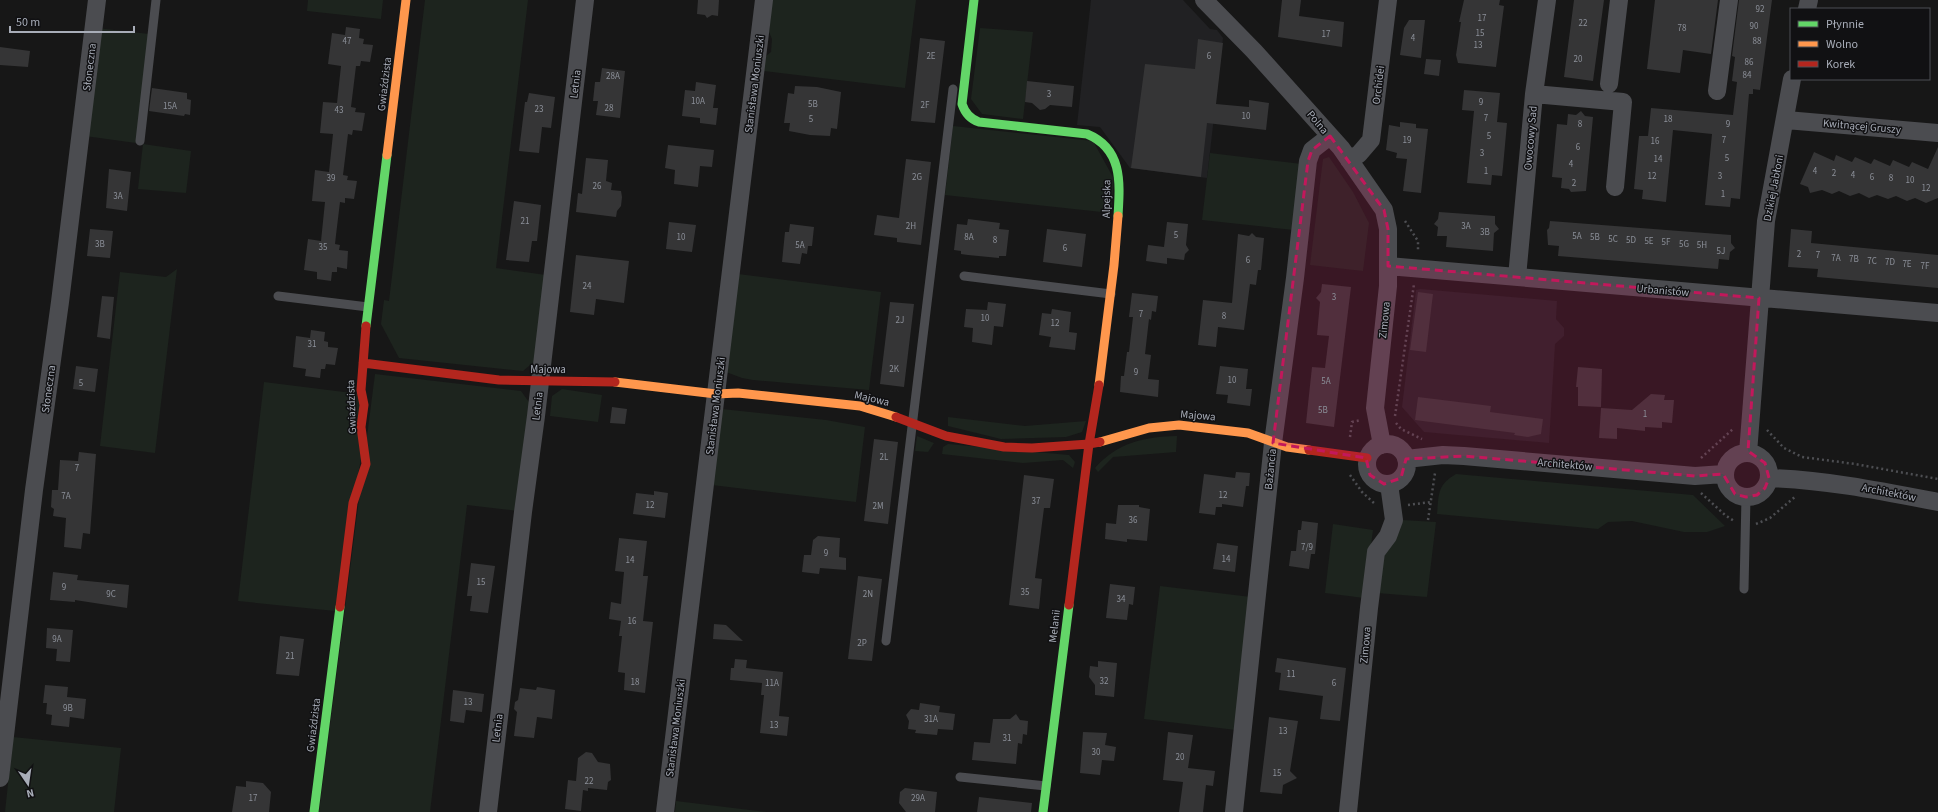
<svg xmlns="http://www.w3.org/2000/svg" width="1938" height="812" viewBox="0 0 1938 812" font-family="'Source Sans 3',sans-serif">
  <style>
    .built { fill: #212123 }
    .green { fill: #1d241e }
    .building { fill: #353536 }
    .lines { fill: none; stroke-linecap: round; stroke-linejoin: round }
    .path { stroke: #4d4e52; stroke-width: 2.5; stroke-dasharray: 2 3; stroke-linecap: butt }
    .lane { stroke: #4b4c50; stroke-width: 9 }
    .street { stroke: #4b4c50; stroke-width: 18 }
    .fast { stroke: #63d668; stroke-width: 9 }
    .slow { stroke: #ff974d; stroke-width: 9 }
    .jam { stroke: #b3261e; stroke-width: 9 }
    .marked { fill: #c2185b; fill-opacity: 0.2; stroke: #c2185b; stroke-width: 3; stroke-dasharray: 8 5; stroke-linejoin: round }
    .labels { text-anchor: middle; stroke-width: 3; stroke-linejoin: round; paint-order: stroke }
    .number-label { font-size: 9px; fill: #8b8f98 }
    .street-label { font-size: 11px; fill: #a8adb8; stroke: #111113 }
  </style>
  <rect width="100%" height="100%" fill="#171717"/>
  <!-- built -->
  <path class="built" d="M1091,0h92l27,29 7,1 6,8 -16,140 -77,-10 -30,-41 -23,-2z
    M1420,289l137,12 -1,18 8,9v8l-9,8 -6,99 -125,-11 -22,-25 14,-117z"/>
  <!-- green -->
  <path class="green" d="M308,0h75l-2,19 -74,-8z
    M425,0h103l-32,268 50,7 -10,85 -13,11 -124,-13 -18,-34 3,-24 5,1z
    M772,0h144l-11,88 -141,-17 2,-15 5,-4 1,-13 -3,-7z
    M97,28l52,6 -13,109 -51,-7z
    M980,28l53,4 -10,87 -41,-5 -11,-15z
    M953,126l140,15 21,38 -3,34 -166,-18z
    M143,144l48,7 -5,42 -48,-4z
    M1210,153l92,11 -8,66 -92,-10z
    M1329,157l24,35 16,31 -6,48 -53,-6 13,-106z
    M177,269l-22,184 -55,-7 20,-174 46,5z
    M738,274l143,18 -12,98 -116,-10 -11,-2 -16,-6z
    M375,374l146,17 10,14 -13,106 -51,-6 -37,307h-111z
    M264,382l96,12 1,64 -26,153 -97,-10z
    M562,389l40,6 -4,27 -48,-6 2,-20z
    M722,409l104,11 39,7 -9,75 -144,-17z
    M948,417l77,9 61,-5 -4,11 -16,5 -65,2 -53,-13z
    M917,436l17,7 -6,9 -13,-1z
    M1177,436l-1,16 -63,5 -15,15 -3,-4c23,-26 49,-31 82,-32z
    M948,444l121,11 6,7 -2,6 -10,-8 -40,3 -81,-9 1,-7z
    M1456,474l237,21 32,31 -18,6h-23l-52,-11 -24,1 -10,7 -161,-15c2,-20 0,-29 19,-40z
    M1402,520l34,2 -9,75 -50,-4 7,-44c10,-9 17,-15 18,-29z
    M1333,524l40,6 -9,68 -39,-5z
    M1160,586l91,11 -15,133 -92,-11z
    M13,737l108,11 -7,64h-109z
    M676,801l91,11h-92z"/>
  <!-- building -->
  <path class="building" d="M698,0h21l-1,16 -6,-1 -5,3 -2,-3 -8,-1z
    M1282,0h19l-2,16 45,6 -2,25 -64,-10z
    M1464,0h36l-1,5 5,1 -8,61 -38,-4 -2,-8 5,-33h-2z
    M1574,0h30l-11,81 -29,-4z
    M1655,0h63l-7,54 -28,-4 -3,23 -33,-4z
    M1739,0h33l-12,90 -7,-1v5h-4l-9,105 -9,-1 -1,9 -25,-2 7,-71 -39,-4 -7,72 -24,-3 1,-9 -9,-1 5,-53h9l3,-28 82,7 4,-33 -5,-1 3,-24 -3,-1z
    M1409,20h16l-4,38 -21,-3 4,-27z
    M346,27l14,2 -1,9 5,1 -1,5 10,1 -3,17 -9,-1 -1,5h-4l-5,41 5,1 -1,4 10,1 -3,18 -9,-1 -1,5 -4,-1 -5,41 5,1 -1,4 10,1 -3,18 -9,-1v5l-5,-1 -4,33 -1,9 5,1 -1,5 9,1 -1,18 -10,-2v5h-5l-1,9 -14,-2v-7l-13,-2 4,-31 13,2 4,-39 -13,-1 3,-31 14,2 4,-38 -13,-1 3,-31 14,1 4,-37 -13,-2 4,-31 13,2z
    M920,38l25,3 -10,82 -24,-2z
    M1198,39l25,4 -7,61 33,3v-7l20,3 -3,27 -59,-7 -6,54 -70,-9 14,-104 50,5z
    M0,47l30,4 -2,16 -28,-2z
    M1426,59l15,1 -2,16 -15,-2z
    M602,68l23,3 -5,47 -24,-3 2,-14h-5l2,-19h5z
    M1027,81l47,5 -2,21 -22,-2 -5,4 -5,1 -8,-7 -7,-1z
    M696,82l20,3 -3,23h5l-2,17 -16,-2v-5l-18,-2 3,-26 10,1z
    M795,86l22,1 24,5 -4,37 -6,-1 -1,8 -20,-1 -21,-4 1,-8h-6l4,-30 6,1z
    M152,88l35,5v6l4,1 -1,15 -5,-1 -1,2 -35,-5z
    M1464,90l36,3 -3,29 10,1 -4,44 -1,9 -10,-1 -1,10 -24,-2 7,-72 -12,-1z
    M529,93l26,4 -4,31 -9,-1 -3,26 -20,-2 6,-49h2z
    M1581,111l4,5 8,1 -7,74 -15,1 -2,-3 -8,-1 1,-10 -10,-1 5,-53 10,1 1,-11 8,1z
    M1400,122l16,2v4l12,1 -7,64 -18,-2 4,-32 -11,-1 1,-5 -11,-3 3,-25 11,2z
    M668,145l46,5 -2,17 -12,-1 -2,21 -24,-3 1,-14 -10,-2z
    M1938,147v51l-12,5 -11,-5 -8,3 -11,-5 -8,3 -11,-4 -8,3 -10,-5 -9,3 -11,-5 -7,3 -10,-4 -12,3 -2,-6 -8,-3 14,-32 20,9 2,-6 16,7 3,-5 16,7 3,-5 16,7 3,-6 16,7 3,-5 16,7z
    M586,158l22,2 -2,21 6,2 -1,7 10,1 1,6 -1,9 -4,5 -1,6 -40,-5 2,-19 4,1z
    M906,159l25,3 -10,83 -24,-3v-4l-23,-3 3,-20 22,3z
    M109,169l22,3 -4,39 -21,-3z
    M514,201l27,4 -4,36h-5l-3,21 -23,-2z
    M1439,212l56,4v8l4,5 -5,4 -1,18 -47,-4 1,-11h-10l1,-9 -4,-3 4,-5z
    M968,219l32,4 -1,6 10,1 -3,26h-7v2l-31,-3 -7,-1v-3l-7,-1 3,-26 10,1z
    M1550,221l181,14v8l4,5 -5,4 -1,8 -10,-1 -1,10 -160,-13 1,-10 -11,-1 -1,-15 2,-2z
    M669,222l27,3 -4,27 -26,-3z
    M1167,222l21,2 -2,21 3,5 -4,4 -1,6 -17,-2v6l-21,-3 2,-16 16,2z
    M790,224l24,3 -2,19h-4l-1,8 -5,-1 -2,11 -18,-2 3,-30h4z
    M90,229l23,2 -3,27 -23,-2z
    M1047,229l39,5 -4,33 -39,-5z
    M1791,229l21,2 -1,12 127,12v33l-121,-11 1,-8 -30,-2z
    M1252,233l4,4 8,1 -3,32h-3l-2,15 -6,-1 -6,46 -26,-3 -2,20 -18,-2 5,-45 29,3 6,-69 11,2z
    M576,255l53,6 -5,42 -28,-4 -2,16 -24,-3z
    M1322,284l29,3 -17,140 -28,-4 6,-56 13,1 4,-32 -12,-1 3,-33 -4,-4 5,-6z
    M1418,292l15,2 -7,58 -16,-2z
    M1132,293l26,3 -2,16 -4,-1 -1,9 -2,-1 -4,35 6,1 -3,24 11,1 -1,17 -38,-5 1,-16h3l3,-24h2l4,-35h-4z
    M102,296l12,1 -4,42 -13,-2z
    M890,302l24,2 -10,83 -24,-3z
    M988,302l18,2 -3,23 -9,-1 -2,19 -20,-3 1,-14 -9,-1 2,-18 21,1z
    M1052,309l19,3 -2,20 8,1 -2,17 -26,-3 2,-10 -12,-2 3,-22 9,1z
    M311,330l14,2 -1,9 4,1v5l10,1 -3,17 -9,-1 -1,5h-4l-1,9 -15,-2 1,-7 -13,-2 3,-31 14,2z
    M76,366l22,3 -3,23 -22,-3z
    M1220,366l28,3 -2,20h6l-2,17 -23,-3 1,-8 -12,-1z
    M1578,367l24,2 -1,38 -23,-1v-19h-2z
    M1651,394l14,1 -1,5h10l-2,23 -10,-1v6l-17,-1v4l-28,-3v11l-18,-1 2,-30 31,2z
    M1418,397l73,9 -1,6 53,7 -2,15 -13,3 -14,-2 1,-2 -100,-13z
    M612,407l15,2 -2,15 -15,-1z
    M874,439l24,3 -10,82 -24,-3z
    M79,452l17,2 -6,80 -7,-1 -2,16 -17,-2 2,-29 -13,-2 1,-7 -3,-2 1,-17h6l2,-30 18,1z
    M1236,472l14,1 -1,13h-3l-3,21 -21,-3v3h-6l-1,8 -16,-2 5,-39 31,4z
    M1024,475l30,4 -4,29h-6l-9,70 7,1 -3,30 -30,-4z
    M654,491l14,2 -3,25 -32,-4 3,-21 18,2z
    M1118,505h21v2l11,2 -3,32 -20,-2v3l-22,-3 1,-16 10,1z
    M1302,521l16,2 -3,31h-4l-2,15 -20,-3 2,-15h5l2,-21h3z
    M818,536l22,2 -1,19 7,1v12l-26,-2 -1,6 -17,-2 2,-17h7l2,-15z
    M619,538l28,3 -4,35h5l-5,45 10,1 -8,71 -21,-3 1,-17 -7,-1 4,-36h-3l2,-15 -12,-2 2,-17 10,2 3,-32 -9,-1z
    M1217,543l21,3 -3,26 -22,-3z
    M471,563l24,3 -7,47 -18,-2 2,-15h-5z
    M53,572l25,3 -1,5 52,5 -2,23 -52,-8v2l-25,-2z
    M858,576l24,3 -10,82 -24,-2z
    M1110,584l25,3 -2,18 -4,-1 -2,16 -21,-2z
    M714,624l12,1 17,16 -30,-2z
    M47,628l26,2 -3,32 -14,-1 1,-12 -11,-1z
    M280,636l24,3 -5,37 -23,-2z
    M1277,658l69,10 -6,53 -20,-2 3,-23 -44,-6 2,-17 -6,-1z
    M735,659l12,1 -1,8 37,4 -4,44 10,1 -2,19 -27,-3 4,-38h-3l1,-12 -32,-3 1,-12h3z
    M1098,661l19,2 -3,34 -19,-2v-10l-6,-8 1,-11 8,1z
    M45,685l23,2 -1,10 19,2 -2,20 -14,-2 -1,10 -18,-2 1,-10 -6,-1 1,-11h-4z
    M537,687l18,3 -3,29 -15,-2 -3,21 -20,-2 3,-24 -3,-3 1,-7 3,-2 2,-12 16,2z
    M453,690l31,4 -2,18 -16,-2 -2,13 -14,-2z
    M920,703l20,3 -1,6 16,2 -2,16 -15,-1 -1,6 -22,-2 1,-3 -8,-1 1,-8 -3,-6 5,-6 8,1z
    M1016,714l4,6 8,1 -1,14 -4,-1 -1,10 -4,-1 -2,21 -44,-4 2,-18 16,1 3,-24h17z
    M1269,717l29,4 -8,50 7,7 -14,7 -1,9 -22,-2z
    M1083,732l24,1 -2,12 11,2 -2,14 -12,-1 -2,15 -20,-2z
    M1168,732l25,3 -5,33 27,3 -2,15 -7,-1 -3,27h-24l4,-30 -20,-2z
    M586,752l6,1 6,9 12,2 1,16 -3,2 -1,8 -19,-2v3l-5,-1 -2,21 -16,-2 3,-29 8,1 2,-23z
    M246,781l17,2 8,9 -2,20h-37l4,-26 10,1z
    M905,788l32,4 -2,20h-29l-7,-9 1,-11z
    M979,797l53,6 -1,9h-54z"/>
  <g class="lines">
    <!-- path -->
    <path class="path" d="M1405,221l13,20v11
      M1395,416l19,-132
      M1396,423l5,6 21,10
      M1767,430l17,18 18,9 53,7 83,15
      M1350,437l2,-15 9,-2
      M1701,458l32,-29
      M1350,475l12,17 13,12
      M1701,493l24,22 9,6
      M1408,505l23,-3
      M1428,520l7,-47
      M1756,524l14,-6 26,-22"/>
    <!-- lane -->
    <path class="lane" d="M140,141l16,-141
      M964,276l147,18
      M278,296l90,11
      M1744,589l2,-92
      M886,641l67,-552
      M960,777l86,9"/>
    <!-- street -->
    <path class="street" d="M1204,0l50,51 87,97 43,62 4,19v57l-13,122 7,37
      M1807,9l2,-9
      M1609,84l10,-84
      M1717,91l12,-91
      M1534,94l89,8 -8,85
      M1786,120l152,13
      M1349,160l10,-6 12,-14 17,-140
      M1388,266l550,47
      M1517,277l17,-183 13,-94
      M1367 464a20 20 0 1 1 40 0a20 20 0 1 1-40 0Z
      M1725 475a22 22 0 1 1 44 0a22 22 0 1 1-44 0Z
      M1748,453l18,-232 26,-142
      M1406,459l37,-4 21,1 231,20 29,-2
      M1769,478c58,2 112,13 169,24
      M0,778l34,-288 26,-188 37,-302
      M488,812l35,-300 13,-96 49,-416
      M665,812l99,-812
      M1234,812l39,-369 22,-165 13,-117 4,-11 18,-14
      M1348,812l21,-204 7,-56 12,-16 6,-16 -5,-36"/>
    <!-- fast -->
    <path class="fast" d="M974,0l-12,104c3,9 8,15 17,18l108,12c36,15 33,49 31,82
      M366,326l21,-171
      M314,812l26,-205
      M1043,812l26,-207"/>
    <!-- slow -->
    <path class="slow" d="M387,155l19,-155
      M615,382l101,12 22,-1 122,13 36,11
      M1099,385l15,-120 4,-49
      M1100,442l49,-14 30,-3 69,8 39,14 22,3"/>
    <!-- jam -->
    <path class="jam" d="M363,363l136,17 116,2
      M896,417l50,19 58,11 28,1 57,-4 11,-2
      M1309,450l58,8
      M1069,605l20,-161 10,-59
      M340,607l13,-104 13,-39 -5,-37 3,-22 -3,-15 5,-64"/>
  </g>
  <!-- marked area -->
  <path class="marked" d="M1330,136l54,74 4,19v37l371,32 -11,153 17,12 4,15 -4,10 -8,7 -11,2 -11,-3 -12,-20 -28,2 -231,-20 -58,3 -5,19 -17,6 -14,-9 -4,-17 -93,-15 35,-282 4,-11z"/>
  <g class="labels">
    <!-- number labels -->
    <g class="number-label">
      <text x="1760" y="12">92</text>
      <text x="1482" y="21">17</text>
      <text x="1583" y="26">22</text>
      <text x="1754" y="29">90</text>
      <text x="1682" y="31">78</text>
      <text x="1480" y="36">15</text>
      <text x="1326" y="37">17</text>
      <text x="1413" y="41">4</text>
      <text x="347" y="44">47</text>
      <text x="1757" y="44">88</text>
      <text x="1478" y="48">13</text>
      <text x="931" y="59">2E</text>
      <text x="1209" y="59">6</text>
      <text x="1578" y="62">20</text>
      <text x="1749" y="65">86</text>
      <text x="1747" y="78">84</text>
      <text x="613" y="79">28A</text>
      <text x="1049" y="97">3</text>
      <text x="698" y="104">10A</text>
      <text x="1481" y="105">9</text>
      <text x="813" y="107">5B</text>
      <text x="925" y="108">2F</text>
      <text x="170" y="109">15A</text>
      <text x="609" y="111">28</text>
      <text x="539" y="112">23</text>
      <text x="339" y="113">43</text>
      <text x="1246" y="119">10</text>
      <text x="1486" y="121">7</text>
      <text x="811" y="122">5</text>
      <text x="1668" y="122">18</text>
      <text x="1580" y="127">8</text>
      <text x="1728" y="127">9</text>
      <text x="1489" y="139">5</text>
      <text x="1407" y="143">19</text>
      <text x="1724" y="143">7</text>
      <text x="1655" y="144">16</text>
      <text x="1578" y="150">6</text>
      <text x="1482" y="156">3</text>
      <text x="1727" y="161">5</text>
      <text x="1658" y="162">14</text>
      <text x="1571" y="167">4</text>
      <text x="1486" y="174">1</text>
      <text x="1815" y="174">4</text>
      <text x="1834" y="176">2</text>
      <text x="1853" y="178">4</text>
      <text x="1652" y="179">12</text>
      <text x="1720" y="179">3</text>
      <text x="917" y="180">2G</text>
      <text x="1872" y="180">6</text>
      <text x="331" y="181">39</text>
      <text x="1891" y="181">8</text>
      <text x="1910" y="183">10</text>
      <text x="1574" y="186">2</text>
      <text x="597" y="189">26</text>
      <text x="1926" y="191">12</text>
      <text x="1723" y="197">1</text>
      <text x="118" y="199">3A</text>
      <text x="525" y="224">21</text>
      <text x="911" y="229">2H</text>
      <text x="1466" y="229">3A</text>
      <text x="1485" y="235">3B</text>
      <text x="1176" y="238">5</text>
      <text x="1577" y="239">5A</text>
      <text x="681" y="240">10</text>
      <text x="969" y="240">8A</text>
      <text x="1595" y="240">5B</text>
      <text x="1613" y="242">5C</text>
      <text x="995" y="243">8</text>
      <text x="1631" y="243">5D</text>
      <text x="1649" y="244">5E</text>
      <text x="1666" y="245">5F</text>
      <text x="100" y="247">3B</text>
      <text x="1684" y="247">5G</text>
      <text x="800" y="248">5A</text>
      <text x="1702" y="248">5H</text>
      <text x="323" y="250">35</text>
      <text x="1065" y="251">6</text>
      <text x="1721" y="254">5J</text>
      <text x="1799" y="257">2</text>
      <text x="1818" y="258">7</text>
      <text x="1836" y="261">7A</text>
      <text x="1854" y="262">7B</text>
      <text x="1248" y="263">6</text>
      <text x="1872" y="264">7C</text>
      <text x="1890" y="265">7D</text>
      <text x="1907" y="267">7E</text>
      <text x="1925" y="269">7F</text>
      <text x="587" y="289">24</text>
      <text x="1334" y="300">3</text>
      <text x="1141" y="317">7</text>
      <text x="1224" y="319">8</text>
      <text x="985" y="321">10</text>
      <text x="900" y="323">2J</text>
      <text x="1055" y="326">12</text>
      <text x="312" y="347">31</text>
      <text x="894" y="372">2K</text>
      <text x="1136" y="375">9</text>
      <text x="1232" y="383">10</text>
      <text x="1326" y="384">5A</text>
      <text x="81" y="386">5</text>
      <text x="1323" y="413">5B</text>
      <text x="1645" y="417">1</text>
      <text x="884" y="460">2L</text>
      <text x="77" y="471">7</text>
      <text x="1223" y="498">12</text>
      <text x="66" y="499">7A</text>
      <text x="1036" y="504">37</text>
      <text x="650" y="508">12</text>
      <text x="878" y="509">2M</text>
      <text x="1133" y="523">36</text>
      <text x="1307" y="550">7/9</text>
      <text x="826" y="556">9</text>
      <text x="1226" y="562">14</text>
      <text x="630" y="563">14</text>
      <text x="481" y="585">15</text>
      <text x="64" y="590">9</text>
      <text x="1025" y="595">35</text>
      <text x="111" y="597">9C</text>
      <text x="868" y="597">2N</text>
      <text x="1121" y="602">34</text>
      <text x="632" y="624">16</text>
      <text x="57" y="642">9A</text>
      <text x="862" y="646">2P</text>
      <text x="290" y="659">21</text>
      <text x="1291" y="677">11</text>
      <text x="1104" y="684">32</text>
      <text x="635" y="685">18</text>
      <text x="772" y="686">11A</text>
      <text x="1334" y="686">6</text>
      <text x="468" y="705">13</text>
      <text x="68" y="711">9B</text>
      <text x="931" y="722">31A</text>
      <text x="774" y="728">13</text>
      <text x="1283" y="734">13</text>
      <text x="1007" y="741">31</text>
      <text x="1096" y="755">30</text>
      <text x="1180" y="760">20</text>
      <text x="1277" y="776">15</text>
      <text x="589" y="784">22</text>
      <text x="253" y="801">17</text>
      <text x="918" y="801">29A</text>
    </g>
    <!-- street labels -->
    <g class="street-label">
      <text transform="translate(89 67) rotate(-83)" y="4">Słoneczna</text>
      <text transform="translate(384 84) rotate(-83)" y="4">Gwiaździsta</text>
      <text transform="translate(575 84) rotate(-83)" y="4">Letnia</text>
      <text transform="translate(754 84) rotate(-83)" y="4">Stanisława Moniuszki</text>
      <text transform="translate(1378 85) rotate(-83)" y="4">Orchidei</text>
      <text transform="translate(1318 122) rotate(50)" y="4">Polna</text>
      <text transform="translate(1862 126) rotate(5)" y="4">Kwitnącej Gruszy</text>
      <text transform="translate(1530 138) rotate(-85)" y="4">Owocowy Sad</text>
      <text transform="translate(1773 188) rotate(-79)" y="4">Dzikiej Jabłoni</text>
      <text transform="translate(1106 199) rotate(-89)" y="4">Alpejska</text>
      <text transform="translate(1663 290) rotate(5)" y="4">Urbanistów</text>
      <text transform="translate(1384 320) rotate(-84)" y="4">Zimowa</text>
      <text x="548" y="373">Majowa</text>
      <text transform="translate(48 389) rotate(-82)" y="4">Słoneczna</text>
      <text transform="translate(872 398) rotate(13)" y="4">Majowa</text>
      <text transform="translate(537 406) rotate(-83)" y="4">Letnia</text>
      <text transform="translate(715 406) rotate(-83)" y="4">Stanisława Moniuszki</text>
      <text transform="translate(351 407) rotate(-92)" y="4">Gwiaździsta</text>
      <text transform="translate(1198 415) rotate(5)" y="4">Majowa</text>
      <text transform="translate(1565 464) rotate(5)" y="4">Architektów</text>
      <text transform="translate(1270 469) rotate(-84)" y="4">Bażancia</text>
      <text transform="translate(1889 492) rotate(11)" y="4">Architektów</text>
      <text transform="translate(1054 626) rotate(-83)" y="4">Melanii</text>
      <text transform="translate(1365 645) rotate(-85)" y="4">Zimowa</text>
      <text transform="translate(313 725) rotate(-83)" y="4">Gwiaździsta</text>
      <text transform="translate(497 728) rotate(-83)" y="4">Letnia</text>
      <text transform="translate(675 728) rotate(-83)" y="4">Stanisława Moniuszki</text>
    </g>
  </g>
  <!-- legend -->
  <rect x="1790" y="8" width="140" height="72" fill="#111113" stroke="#4d4f55"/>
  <rect x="1798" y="21" width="20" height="6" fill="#63d668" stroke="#4d4f55"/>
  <text x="1826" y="28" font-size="12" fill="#a8adb8">Płynnie</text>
  <rect x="1798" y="41" width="20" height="6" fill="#ff974d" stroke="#4d4f55"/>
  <text x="1826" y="48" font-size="12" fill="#a8adb8">Wolno</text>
  <rect x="1798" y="61" width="20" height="6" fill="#b3261e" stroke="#4d4f55"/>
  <text x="1826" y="68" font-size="12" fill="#a8adb8">Korek</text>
  <!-- north arrow -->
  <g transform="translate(28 784) rotate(167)" stroke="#111113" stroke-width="3" paint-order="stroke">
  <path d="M0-3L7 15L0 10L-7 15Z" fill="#a8adb8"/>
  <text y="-6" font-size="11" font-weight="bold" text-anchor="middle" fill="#a8adb8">N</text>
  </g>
  <!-- scale -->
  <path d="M10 26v6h124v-6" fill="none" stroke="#a8adb8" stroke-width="2"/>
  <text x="16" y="26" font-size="12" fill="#a8adb8" stroke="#111113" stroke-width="3" paint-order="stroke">50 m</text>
</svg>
